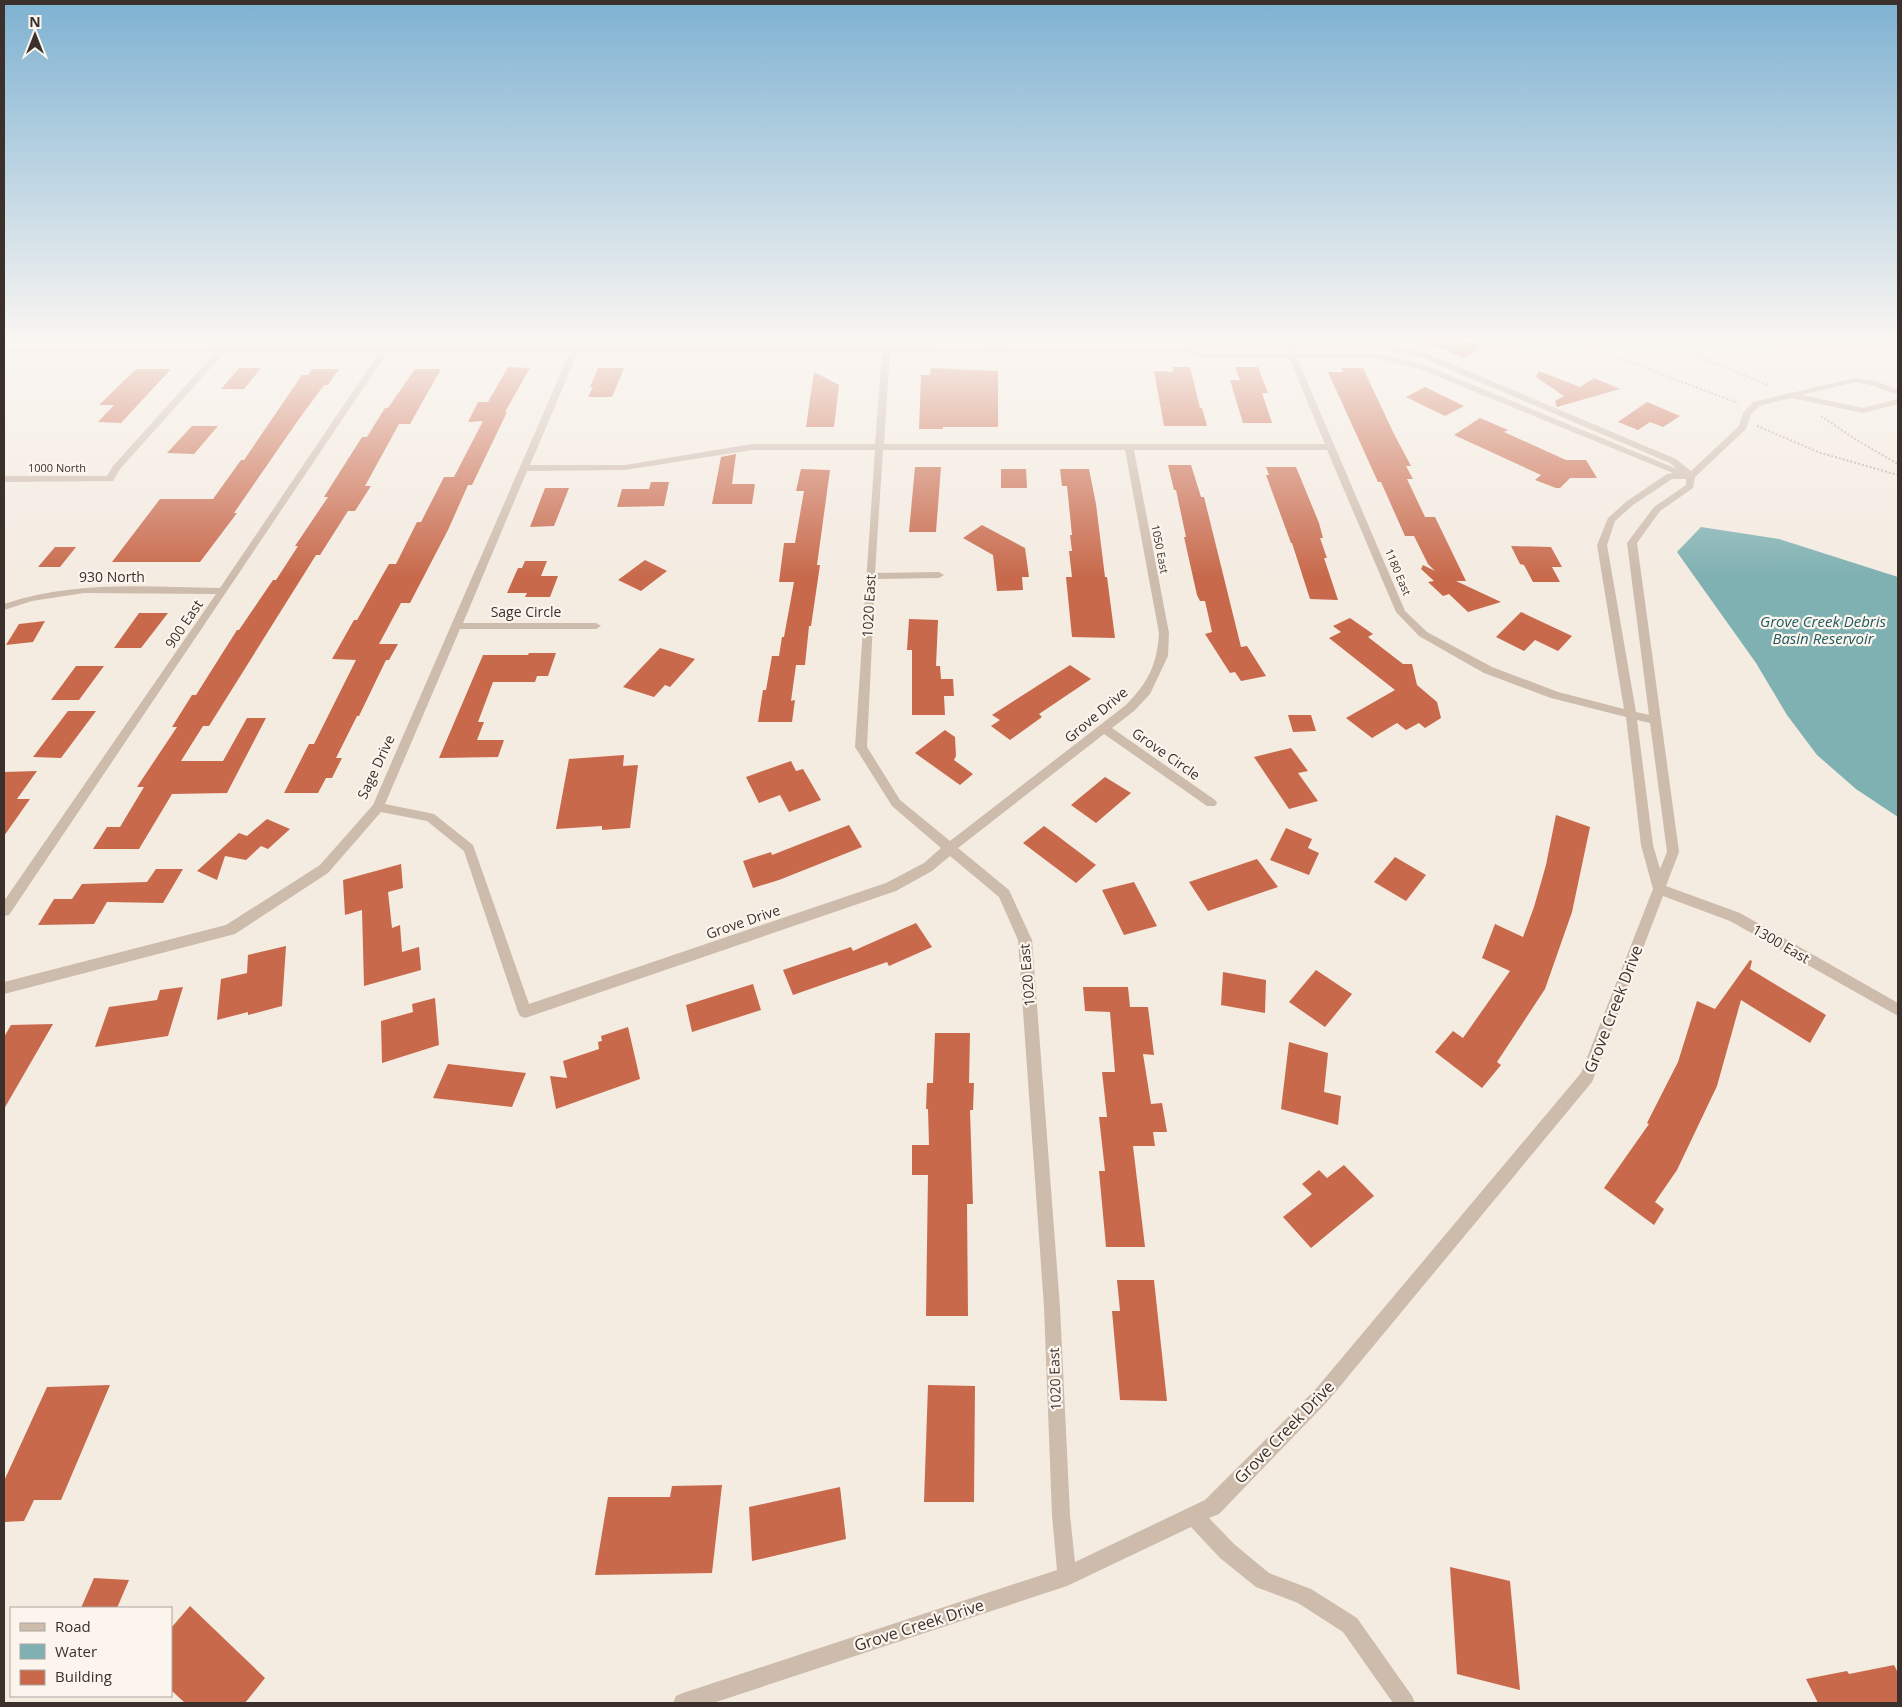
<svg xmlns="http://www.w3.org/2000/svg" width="1902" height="1707" viewBox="0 0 1902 1707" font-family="'Open Sans',sans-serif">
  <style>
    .water { fill: #7fb0b2 }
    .building { fill: #c8694b }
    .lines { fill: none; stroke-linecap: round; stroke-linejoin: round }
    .path { stroke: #b9a596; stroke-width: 2; stroke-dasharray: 2 2; stroke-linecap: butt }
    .minor { fill: #cdbbac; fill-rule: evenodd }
    .labels { text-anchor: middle; stroke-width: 4.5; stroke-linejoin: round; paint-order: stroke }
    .far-street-label { font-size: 11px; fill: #3b302b; stroke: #fbf5ee }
    .street-label { font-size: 14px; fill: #3b302b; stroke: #fbf5ee }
    .water-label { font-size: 15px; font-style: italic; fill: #1f5a5e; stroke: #fbf5ee }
    .near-street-label { font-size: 16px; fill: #3b302b; stroke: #fbf5ee }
  </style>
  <rect width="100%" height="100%" fill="#f4ebe1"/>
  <!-- water -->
  <path class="water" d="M1701,527l78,12 119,38v240l-42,-28 -39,-34 -30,-40 -31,-52 -79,-111z"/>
  <!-- building -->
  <path class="building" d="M1418,338h43l21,9 -18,11z
    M508,367l22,1 -25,44h2l-35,73h-4l-20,45 -38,73h-9l-22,41h19l-9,16h-3l-27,56h-2l-21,42h6l-10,20h-6l-8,15h-34l25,-49h5l42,-84 -24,-1 22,-39h3l32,-56h7l21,-42h4l23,-45h10l29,-56 -15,1 10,-20h10z
    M1173,367h17l10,41h2l5,18h-43l-10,-55 19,1z
    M1235,367h23l10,26h-6l10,30h-29l-13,-43h10z
    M239,368h22l-17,21h-23z
    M598,368h26l-12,29h-24l5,-10h-3z
    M931,368l67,3v56h-55v2h-24l2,-54h9z
    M1341,368h22l31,66 17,32h-5l7,13h-6l18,38h10l31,64h-10l45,21 -33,10 -19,-18 -6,2 -15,-14 6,-1 -13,-12 2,-4 12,6 -7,-7 -14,-28h-9l-24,-54h-3l-50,-110h15z
    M136,369h35l-50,54 -23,-1 16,-17h-15z
    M312,369h27l-11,16h-4l-25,34 -65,94h3l-37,49h-88l48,-63h53l28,-39h3l58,-85h6z
    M415,369h26l-31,55h-11l-34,62h6l-16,25h-7l-28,44h-4l-107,171h-6l-22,35h42l24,-43h19l-39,75 -55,1 -33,55h-46l14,-22h13l24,-40h-7l40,-60h-5l20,-32h4l41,-65h2l34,-50h3l22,-34h-3l33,-49h-4l38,-60h5l18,-29h3z
    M1539,371l41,16 14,-9 26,11 -63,18 -2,-6 9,-5 -28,-19z
    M814,372l25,13 -5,42h-28z
    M1425,387l39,19 -19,10 -39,-19z
    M1647,402l33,14 -17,11 -13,-5 -12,8 -20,-8z
    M1480,418l28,12 -4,2 62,28h20l11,18h-27l-10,10h-4l-21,-8 6,-5 -87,-40z
    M192,426h26l-24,28 -27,-1z
    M736,454l-4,30h23l-3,20h-40l9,-47z
    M1168,465h23l10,32h3l37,150 6,-1 19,30 -25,5 -6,-9 -5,1 -25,-39 7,-2 -7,-31h-5l-3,-6 -13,-58h2l-10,-47h-2z
    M915,467h26l-5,65h-27z
    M1266,467h30l23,56 4,15h-3l7,20h-3l14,42 -28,-1 -18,-56h-1l-25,-68h3z
    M801,469l29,1 -13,95h3l-9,61h-2l-4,39h-9l-5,36 4,-1 -3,22h-34l5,-32h3l6,-34h7l3,-19h2l10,-55h-15l5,-39h11l9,-52h-8z
    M1001,469h25l1,19h-26z
    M1060,469h29l7,35 9,73h2l8,61 -43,-1 -6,-60h6l-3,-26h3l-2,-16h2l-5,-49h-5z
    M651,482h18l-5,24 -47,1 5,-18h27z
    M545,488h24l-15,38 -24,1z
    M982,525l43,23 4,29h-7l1,13 -26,1 -4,-36 -30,-17z
    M1511,546l40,1 11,20h-10l8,15h-27l-9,-17 -4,-1z
    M55,547h21l-16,20h-22z
    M645,560l22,11 -26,20 -23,-11z
    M525,561h22l-6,15h17l-8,21h-25l2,-4h-20l11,-25h4z
    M1521,612l51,24 -14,15 -23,-11 -11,11 -28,-14z
    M139,613h29l-27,35h-27z
    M1350,618l23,16 -5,3 35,27h9l5,21 20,17 4,16 -16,10 -6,-5 -13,7 -9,-7 -25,15 -26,-20 49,-28 -66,-52 12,-6 -8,-6z
    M909,619l29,1 -2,46h4l1,13h12l1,17h-10l1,19h-33v-65h-5z
    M45,621l-12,21 -27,3 13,-21z
    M660,648l35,11 -25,28 -5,-2 -11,12 -31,-10z
    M529,653h27l-8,23h-11l-2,6h-42l-15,40h6l-7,18h27l-6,17 -59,1 44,-103h45z
    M1070,665l21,14 -52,35 3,3 -32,23 -19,-14 9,-6 -8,-5z
    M76,666h28l-25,34h-28z
    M68,711h28l-35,47 -28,-1z
    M1288,715h23l5,16 -23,1z
    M945,730l10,7 1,19 -2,4 19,14 -13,11 -45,-32z
    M1291,748l17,23 -10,2 20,28 -29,8 -35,-52z
    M624,755l-1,11 15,-1 -8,63 -28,2v-4l-46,3 13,-70z
    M791,761l5,10 7,-2 18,31 -32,12 -9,-17 -21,8 -13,-26z
    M37,771l-20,28h13l-26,37v-64z
    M1105,777l26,16 -35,30 -25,-18z
    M1556,815l34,12 -18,85 -27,77 -48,73 4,3 -19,23 -47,-36 18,-21 10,7 47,-67 -28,-13 13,-34 28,13 11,-30 12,-42z
    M267,819l23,10 -22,20 -7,-3 -15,14 -21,-4 -8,24 -20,-9 42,-38 8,3z
    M849,825l13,22 -83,33 -26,8 -10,-27 28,-9 1,3z
    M1044,826l7,5 45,34 -20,18 -53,-40z
    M1286,828l26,11 -4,9 11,5 -10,22 -39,-15z
    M1395,857l31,18 -20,26 -32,-19z
    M1257,859l21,28 -70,24 -19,-29z
    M401,864l2,24 -15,4 4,36 8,-3 2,27 17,-5 2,23 -57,16 -2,-76 -17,5 -2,-35z
    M156,869h27l-20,34 -56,-1 -13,22 -56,1 16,-26h18l10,-15 65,-2z
    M1134,882l23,44 -33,9 -22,-45z
    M916,923l16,24 -43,19 -2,-4 -94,33 -10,-25 68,-23 2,4z
    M286,946l-4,60 -34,9v-3l-31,8 4,-41 26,-6 1,-18z
    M1750,960l2,1 -2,8 76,46 -16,28 -69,-43 -24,86 -40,84 -22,32 9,7 -10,16 -50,-37 45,-64 -2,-1 31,-61 19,-61 18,8z
    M1316,970l36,24 -27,33 -36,-25z
    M1223,972l43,8 -1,33 -44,-8z
    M753,984l8,26 -69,22 -6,-27z
    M183,987l-15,49 -73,11 14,-40 48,-7 3,-10z
    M1083,987h45l2,20h18l6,48 -11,-1 8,50 11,-1 5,29h-14l2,14h-22l12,101h-39l-7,-76h6l-6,-54h8l-5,-45h13l-5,-60 -25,-1z
    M435,998l4,47 -57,18 -1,-42 32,-9 -1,-8z
    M53,1024l-49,85v-72l7,-12z
    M628,1027l12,52 -84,30 -6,-33 17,2 -4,-17 36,-12 -1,-7 4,-1 -1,-5z
    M935,1033h35l-1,50h5l-1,27h-3l3,94h-6l1,112h-42l2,-141h-16v-30h17l-1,-36h-2l1,-26h6z
    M1289,1042l39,11 -4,39 17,4 -3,29 -57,-16z
    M448,1064l78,9 -14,34 -79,-9z
    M1344,1165l30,31 -63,52 -28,-31 29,-23 -10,-10 17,-14 8,8z
    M1117,1280h37l13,121 -47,-1 -8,-89h8z
    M110,1385l-49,115h-27l-10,21 -20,1v-41l43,-94z
    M928,1385l47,1 -1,116h-50z
    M722,1485l-10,88 -117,2 13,-78h62l2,-11z
    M840,1487l6,52 -94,22 -3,-54z
    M1450,1567l60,14 10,109 -63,-16z
    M94,1578l35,2 -12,28h-36z
    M190,1606l75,72 -20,25h-60l-14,-13v-62z
    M1894,1665l4,8v30h-80l-12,-24 41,-8 2,3z"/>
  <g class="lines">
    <!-- path -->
    <path class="path" d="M1565,338l173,65
      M1655,338l115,48
      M1821,416l34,23 43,25
      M1757,426l64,27 77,22"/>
    <!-- minor -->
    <path class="minor" d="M229,338h8l-9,10h344l4,-10h8l-4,10 604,-1 14,-4h84l-2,-5h8l2,5h86l52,11 248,105 15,12 48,-45 4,-13 10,-11 102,-24 21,3 22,9v5l-27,-10 -16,-3 -53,13 61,13 35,-9v5l-35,9 -72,-15 -32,8 -8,8 -5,15 -51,48 -2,11 -33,23 -23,32 42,309 -13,34 74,27 158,90v13l-168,-95 -67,-25 -71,186 -265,320 -108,112 -10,4 25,26 35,29 42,16 46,29 55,78 3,7h-22l-50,-71 -45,-29 -42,-16 -36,-29 -29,-31 -124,59 -354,117h-40l3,-7 7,-3 374,-123 -5,-55 -8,-208 -26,-367 -19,-43 -49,-41 -18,15 -36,20 -371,127 -5,-2 -2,-4 -54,-161 -37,-30 -46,-9 -53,61 -93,61 -231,60v-12l222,-57 94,-60 53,-60 197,-453 -183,1 -378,562 -5,1v-15l212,-307 -132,-1 -52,8 -28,9v-6c72,-24 141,-17 216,-16l159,-235h-155l-104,116 -7,12 -109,1v-6h103l6,-10 102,-113h-211v-4l216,-1zM1198,347h86l3,7h-84l-11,-5zM1292,347h84l47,11 247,105 7,6 -255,-105 -47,-10h-80zM1183,351l19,7h87l36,86h-441l6,-92zM578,352h304l-7,92h-123l-127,21h-95zM1297,358h78l42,10 256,105 -6,1 -40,27 -19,17 -11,27 27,164 -66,-17 -66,-25 -65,-35 -22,-21zM752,450h123l-20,297 37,59 49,42 -17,15 -38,20 -357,121 -56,-159 -39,-31 -49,-10 75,-175h136l5,-3 -5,-3h-133l64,-152 98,-1zM883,450h242l34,183c-2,33 -11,49 -33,72l-176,136 -50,-41 -33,-53 8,-168 64,-1 5,-3 -5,-3 -64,1zM1134,450h193l69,162 23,24 65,37 67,25 75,19 15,128 12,44 -72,184 -266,317 -110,110 -130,62 -5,-47 -10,-208 -28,-367 -23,-50 -51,-42 146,-114 103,72h8l2,-3 -2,-3 -103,-72 22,-17 16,-17 18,-38 1,-23zM1672,479h14v6l-32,22 -27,36 22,172 -13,-3 -29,-167 8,-24 18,-16zM1637,720l13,3 17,129 -7,17 -7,-24z"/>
  </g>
  <!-- sky -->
  <linearGradient id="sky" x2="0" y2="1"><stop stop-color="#7eb2d2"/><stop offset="0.59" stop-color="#faf6f2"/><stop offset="1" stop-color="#faf6f2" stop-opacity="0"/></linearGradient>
  <rect width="1902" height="577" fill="url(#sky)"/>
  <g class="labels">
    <!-- far-street labels -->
    <g class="far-street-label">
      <text x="57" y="472">1000 North</text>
      <text transform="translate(1160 549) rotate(79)" y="4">1050 East</text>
      <text transform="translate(1398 572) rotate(67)" y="4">1180 East</text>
    </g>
    <!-- street labels -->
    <g class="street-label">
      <text x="112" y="582">930 North</text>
      <text transform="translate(869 606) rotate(-87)" y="5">1020 East</text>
      <text x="526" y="617">Sage Circle</text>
      <text transform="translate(184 624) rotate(-56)" y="5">900 East</text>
      <text transform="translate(1096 715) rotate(-40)" y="5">Grove Drive</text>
      <text transform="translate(1166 754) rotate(35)" y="5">Grove Circle</text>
      <text transform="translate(376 767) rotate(-65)" y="5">Sage Drive</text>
      <text transform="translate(743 922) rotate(-19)" y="5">Grove Drive</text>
      <text transform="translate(1781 944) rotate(30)" y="5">1300 East</text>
      <text transform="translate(1027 975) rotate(-95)" y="5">1020 East</text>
      <text transform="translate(1055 1379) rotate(-92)" y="5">1020 East</text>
    </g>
    <!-- water labels -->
    <g class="water-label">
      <text x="1823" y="627">Grove Creek Debris<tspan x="1823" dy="17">Basin Reservoir</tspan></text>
    </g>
    <!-- near-street labels -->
    <g class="near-street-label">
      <text transform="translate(1613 1009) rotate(-69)" y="6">Grove Creek Drive</text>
      <text transform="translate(1284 1432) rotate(-46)" y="6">Grove Creek Drive</text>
      <text transform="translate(919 1625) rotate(-18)" y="6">Grove Creek Drive</text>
    </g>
  </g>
  <!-- border -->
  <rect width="1902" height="1707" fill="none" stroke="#3b302b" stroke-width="10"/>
  <!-- legend -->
  <rect x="10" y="1607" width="162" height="90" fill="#fbf5ee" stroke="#aea6a0"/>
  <rect x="20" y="1623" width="25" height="8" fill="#cdbbac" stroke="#aea6a0"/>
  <text x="55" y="1632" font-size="15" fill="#3b302b">Road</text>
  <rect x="20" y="1644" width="25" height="15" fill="#7fb0b2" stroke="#aea6a0"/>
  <text x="55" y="1657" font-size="15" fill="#3b302b">Water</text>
  <rect x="20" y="1670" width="25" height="15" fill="#c8694b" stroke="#aea6a0"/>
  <text x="55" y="1682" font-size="15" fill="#3b302b">Building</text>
  <!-- north arrow -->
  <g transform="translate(35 35)" stroke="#fbf5ee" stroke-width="4" paint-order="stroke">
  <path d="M0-4L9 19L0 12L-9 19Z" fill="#3b302b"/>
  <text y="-8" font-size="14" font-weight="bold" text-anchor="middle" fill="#3b302b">N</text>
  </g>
</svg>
